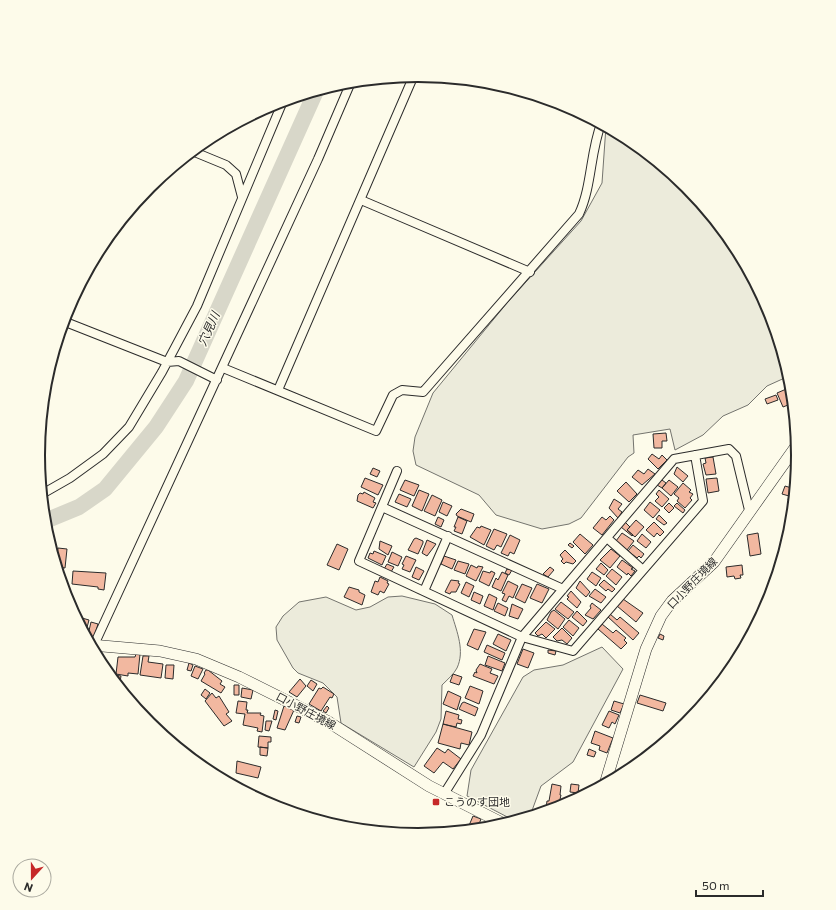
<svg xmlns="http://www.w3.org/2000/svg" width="836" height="910" viewBox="0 0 836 910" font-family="Commissioner,'Noto Sans JP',sans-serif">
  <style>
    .green { fill: #ecebdb; stroke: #74746e }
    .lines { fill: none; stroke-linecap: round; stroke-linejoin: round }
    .river { stroke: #d8d7c9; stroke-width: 16 }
    .building { fill: #f2b8a0; stroke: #2b2b2b }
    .minor-casing { stroke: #2b2b2b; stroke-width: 10 }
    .secondary-casing { stroke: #2b2b2b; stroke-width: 12 }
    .minor { stroke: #fdfbea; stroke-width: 8 }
    .secondary { stroke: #fdfbea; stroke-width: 11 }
    .poi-dot { fill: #c62828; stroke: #fdfbea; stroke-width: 1.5 }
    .labels { text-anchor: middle; stroke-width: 3; stroke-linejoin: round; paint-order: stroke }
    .street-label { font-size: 11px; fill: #2b2b2b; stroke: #fdfbea }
    .poi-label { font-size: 11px; fill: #2b2b2b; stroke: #fdfbea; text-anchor: start }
    .water-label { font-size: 12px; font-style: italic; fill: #2b2b2b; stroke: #fdfbea }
    .rim { fill: none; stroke: #2b2b2b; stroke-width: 2 }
  </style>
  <rect width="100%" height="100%" fill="#fdfbea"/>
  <!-- green -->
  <path class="green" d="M606,126c73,40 129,108 163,183 9,21 14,45 20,67l-22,10 -19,19 -25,11 -20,19 -28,15 -5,-21 -37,6 1,18 -6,4 -47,61 -12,6 -27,5 -46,-14 -17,-20 -63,-30 -3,-14 2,-14 18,-44 74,-90 74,-82 21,-38z
    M402,596l33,8 17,11c5,17 13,36 5,53 -3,6 -10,12 -15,17l-1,34 -5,13 -22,35 -73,-44 -4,-26 -14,-14 -25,-10 -5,-5 -16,-28 -1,-13 7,-11 16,-14 27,-5 30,13 14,-3 18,-10z
    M602,647l21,22 -50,93 -32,24 -11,30 -15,5 -48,-25 4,-26 52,-93 11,-7 29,-5z"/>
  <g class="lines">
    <!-- river -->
    <path class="river" d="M45,521l34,-14 26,-18 51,-62 30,-46 130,-290"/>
  </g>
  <!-- building -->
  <path class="building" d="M791,387l2,16 -10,4 -6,-14z
    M776,395l2,5 -11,4 -2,-5z
    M666,433l1,8h-5v7h-8l-1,-14z
    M652,454l7,5 3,-4 5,5 -9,9 -10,-10z
    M713,457l3,17 -10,1 -3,-11 3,-1 -1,-5z
    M677,467l11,9 -5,6 -9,-8z
    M373,468l7,3 -3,6 -7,-3z
    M648,469l7,5 -13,11 -10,-8 6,-7 6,4z
    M365,478l18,7 -5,10 -17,-8z
    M717,478l2,13 -11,2 -2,-14z
    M405,480l14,5 -5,11 -14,-6z
    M662,480l4,3 -4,5 -5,-3z
    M669,480l9,7 -7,9 -9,-8z
    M626,482l11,12 -8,8 -12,-11z
    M683,483l8,7 -2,2 4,2 -3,4 2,2 -7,8 -8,-7 2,-3 -5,-4z
    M785,486l10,3 -4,12 -3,-1 1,-4 -7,-2z
    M419,490l10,4 -7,17 -10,-5z
    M659,490l10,9 -7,8 -7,-6 4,-4 -3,-3z
    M364,492l11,6 -2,4 3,1 -3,5 -16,-7 1,-6 2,-2 3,1z
    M399,494l12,5 -4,8 -12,-5z
    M432,495l10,5 -7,16 -11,-5z
    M614,499l8,5 -4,5 4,3 -4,6 -9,-10z
    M443,502l9,4 -5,10 -8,-4z
    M650,502l10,8 -7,8 -9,-8z
    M669,503l5,5 -5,5 -5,-5z
    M677,503l8,7 -2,3 -9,-7z
    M461,509l13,5 -3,8 -14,-6 -1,-2z
    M659,515l8,8 -3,2 -8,-6z
    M610,516l4,4 -12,15 -9,-7 9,-11 4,3z
    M438,517l6,3 -3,7 -6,-3z
    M458,517l9,4 -5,13 -8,-3 2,-4h-2z
    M636,520l8,7 -9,10 -8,-7z
    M625,522l5,5 -3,3 6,5 -1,1 -11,-9z
    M654,522l10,10 -4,4 -3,-3 -3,4 -8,-7z
    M481,526l10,4 -7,15 -14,-8 7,-10 3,1z
    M494,529l13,5 -6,13 -4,-2 -3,5 -8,-4z
    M622,533l12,8 -7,9 -11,-9z
    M758,533l3,21 -11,2 -3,-21z
    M580,534l13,11 -8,9 -12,-12z
    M642,534l9,8 -5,6 -9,-7z
    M510,535l10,5 -6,14 -4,-2 -2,4 -7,-3z
    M416,538l7,3v2l-5,11 -10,-4 6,-11z
    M427,540l9,4 -9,12 -5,-3z
    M380,541l12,5 -4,9 -9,-6z
    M570,543l4,3 -2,2 -4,-3z
    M337,544l11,5 -9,21 -12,-5z
    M633,545l11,9 -3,4 -2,-2 -2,2 -9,-7z
    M58,548l9,1 -2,19 -8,-1 -1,-2z
    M611,549l9,7 -10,12 -10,-8z
    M565,550l11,11 -3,3 -7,-2 -2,2 -3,-3 2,-2 -3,-4z
    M374,551l12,5 -4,9 -14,-7 2,-5 3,1z
    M392,552l10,5 -4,9 -10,-4z
    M406,556l10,4 -6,12 -8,-3 2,-4 -2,-1z
    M444,556l12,4 -4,9 -11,-5z
    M622,560l11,8 -2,1 4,2 -4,5 -3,-3 -1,2 -10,-8z
    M458,561l11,3 -4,10 -11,-4z
    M601,563l7,7 -4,5 -8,-6z
    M387,564l7,3 -3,5 -7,-3z
    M471,565l6,3 1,-2 5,1 -7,14 -10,-5z
    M742,565l1,10h-3l1,3 -6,1 -1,-3 -7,1 -1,-10z
    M416,567l8,4 -5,9 -7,-3z
    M550,567l4,3 -6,7 -5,-3z
    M507,569l5,1 -3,5 -4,-2z
    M612,569l10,8 -6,8 -10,-9z
    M73,571l33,2 -2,17 -6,-1v-2l-26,-3z
    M483,571l7,2 1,-2 4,2 -6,13 -10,-5z
    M502,572l6,3 -7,16 -9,-4 4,-9 2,2z
    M592,572l9,6 -5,8 -9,-7z
    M380,577l8,4 -1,2 2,1 -5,9 -4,-2 -2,4 -7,-3 4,-11 3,1z
    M451,580l8,1 -1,2 2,1 -4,8h-5l-1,2 -5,-2z
    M604,580l11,9 -3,3 -4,-3 -2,2 -7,-6z
    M508,581l10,5 -5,12 -4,-2 -3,6 -4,-2 3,-6 -3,-1z
    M580,581l10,11 -4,5 -10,-9z
    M466,582l8,4 -5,11 -8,-4z
    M522,584l10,4 -7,15 -10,-5z
    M537,584l12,5 -7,14 -12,-5z
    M349,587l10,3v2l6,3 -3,10 -18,-8z
    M595,589l11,8 -5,6 -12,-7z
    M571,591l10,11 -4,6 -10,-9 2,-2 -2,-1z
    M474,592l9,4 -3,8 -9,-4z
    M489,594l8,4 -4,12 -9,-4z
    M623,599l20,14 -7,9 -19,-16z
    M561,602l13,10 -6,7 -13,-10z
    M498,603l10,5 -3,8 -11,-5z
    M592,603l9,7 -8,9 -8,-4 6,-7 -1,-2z
    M512,604l11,5 -5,10 -9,-3z
    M554,610l11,9 -7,10 -11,-9 4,-8z
    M577,611l10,10 -4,5 -11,-9z
    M610,614l7,6 3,-3 19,16 -6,7 -25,-23z
    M82,618l7,2 -4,15 -5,-10z
    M569,620l10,8 -6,8 -10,-9z
    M91,622l7,2 -4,13 -6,-2z
    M546,622l9,7 -9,9 -4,-4 -4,2 -3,-3z
    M602,624l11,9 3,-3 10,8 -2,2 3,3 -6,6 -23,-20z
    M562,628l10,10 -5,6 -5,-4 -5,1 -4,-4z
    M474,629l12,3 -8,18 -11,-5z
    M498,634l13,6 -5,11 -13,-7z
    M660,634l4,2 -1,4 -5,-2z
    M487,645l18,8 -3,7 -18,-8z
    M523,649l11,4 -6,15 -11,-4z
    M548,650l8,1 -1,4 -7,-2z
    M136,654h4l-2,20 -10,-1v3l-12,-2 2,-17h17z
    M143,656h6l-1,6 15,2 -2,14 -21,-3z
    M488,656l17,7 -3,8 -17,-6z
    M189,663l4,2 -2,6 -4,-1z
    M480,664l12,5 -2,4 8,3 -4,8 -21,-8 2,-4 2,1 -1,-3z
    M166,665h8l-1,14 -8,-1z
    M195,666l8,3 -5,10 -7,-3z
    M206,670h2l14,11 -2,3 5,3 -4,6 -20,-12 4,-7 -1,-1z
    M453,674l9,3 -3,8 -9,-3z
    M114,675l7,1 -1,6 -7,-2z
    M300,679l6,7 -9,11 -8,-5z
    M311,680l6,4 -4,7 -6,-5z
    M234,685h5v10h-5z
    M470,686l13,5 -4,13 -14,-6z
    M323,687l11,7 -2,4 -2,-1 -9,14 -12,-7 10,-16 2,1z
    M242,688l11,2 -2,9 -10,-2z
    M205,689l5,4 -4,6 -5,-4z
    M448,691l13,6 -4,13 -14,-6z
    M212,693l4,5 3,-2 10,16 -3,2 6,7 -8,5 -19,-25z
    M640,695l26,8 -3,8 -26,-8z
    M238,701l9,1 -1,8h2l-1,3h14l-1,2 4,1 -2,16 -5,-1 1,-3 -15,-3 2,-11 -9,-1z
    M614,701l10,3 -4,9 -9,-3z
    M464,702l14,6 -3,8 -14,-6 -2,-1 3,-6z
    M284,706l10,4 -9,20 -8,-2z
    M327,706l2,2 -3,5 -3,-2z
    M275,710l3,1 -2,9 -3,-1z
    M446,711l13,4 -1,4 4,1 -1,4 -4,-1 -1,4 -13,-3z
    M609,711l10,4 -4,9 -3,-2 -3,6 -7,-3z
    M297,716l4,1 -2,6 -4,-1z
    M266,721h6l-3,10 -4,-1z
    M443,724l29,8 -3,13 -8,-2 -1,6 -22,-6z
    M595,731l18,7 -6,15 -8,-3 1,-4 -9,-3z
    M259,736l12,1v5h-3v6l-10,-1z
    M260,747l8,1 -1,8 -7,-1z
    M437,748l8,5 3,-4 13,10 -8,10 -10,-7 -9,11 -10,-7z
    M589,749l7,3 -2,5 -7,-2z
    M237,761l24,6 -3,11 -22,-5z
    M552,784l9,2 -1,9h1l-3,13 -5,1 -7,-1 1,-7h2z
    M571,784l8,1 -1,8 -8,-1z
    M473,816l8,3 -4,10 -9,-1z"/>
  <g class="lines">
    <defs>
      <path id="minor" d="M192,151l34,14 10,9 6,23
        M361,200l169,72
        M63,321l104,41 12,-1 38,19
        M223,368l153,63 17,-36 9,-5 21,2 156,-178c13,-28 11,-61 22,-90
        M278,390l136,-315
        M397,471l-38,90 163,76 51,14 130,-150 -8,-46
        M42,494l28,-16 33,-24 26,-27 33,-55 35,-66 86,-205
        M382,507l181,82
        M607,538l36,32
        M424,591l24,-55
        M94,645l224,-486 33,-77
        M444,794l37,-59 41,-98 152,-178 55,-10 7,7 13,54"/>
      <path id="secondary" d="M91,645l69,6 36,8 43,18 88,44 102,65 75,38
        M605,784l41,-135 15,-33 11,-15 42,-39 83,-117"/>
    </defs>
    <!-- minor casing -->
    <use href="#minor" class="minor-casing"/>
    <!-- secondary casing -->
    <use href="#secondary" class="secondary-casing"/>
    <!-- minor -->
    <use href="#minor" class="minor"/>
    <!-- secondary -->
    <use href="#secondary" class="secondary"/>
  </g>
  <!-- markers -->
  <rect class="poi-dot" x="432" y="798" width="8" height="8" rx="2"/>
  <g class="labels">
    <!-- street labels -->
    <g class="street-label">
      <text transform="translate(692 583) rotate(-46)" y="4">口小野庄境線</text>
      <text transform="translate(306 711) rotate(28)" y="4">口小野庄境線</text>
    </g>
    <!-- poi labels -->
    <g class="poi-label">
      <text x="444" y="806">こうのす団地</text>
    </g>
    <!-- water labels -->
    <g class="water-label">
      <text transform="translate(209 329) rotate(-66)" y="4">穴見川</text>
    </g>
  </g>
  <!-- crop -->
  <path d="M0 0H836V910H0ZM45 455a373 373 0 1 1 746 0a373 373 0 1 1-746 0Z" fill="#fdfbea" fill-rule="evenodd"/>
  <path class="rim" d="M45 455a373 373 0 1 1 746 0a373 373 0 1 1-746 0Z"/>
  <!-- north arrow -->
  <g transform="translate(32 878) rotate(201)"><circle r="19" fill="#fdfbea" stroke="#a9a89e"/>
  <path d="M0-3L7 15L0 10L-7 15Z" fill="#c62828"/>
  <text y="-6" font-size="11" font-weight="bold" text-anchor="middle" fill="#2b2b2b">N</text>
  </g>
  <!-- scale -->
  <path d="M696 890v6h67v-6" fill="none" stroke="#2b2b2b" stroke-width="2"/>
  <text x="702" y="890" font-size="12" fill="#2b2b2b" stroke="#fdfbea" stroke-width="3" paint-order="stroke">50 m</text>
</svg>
